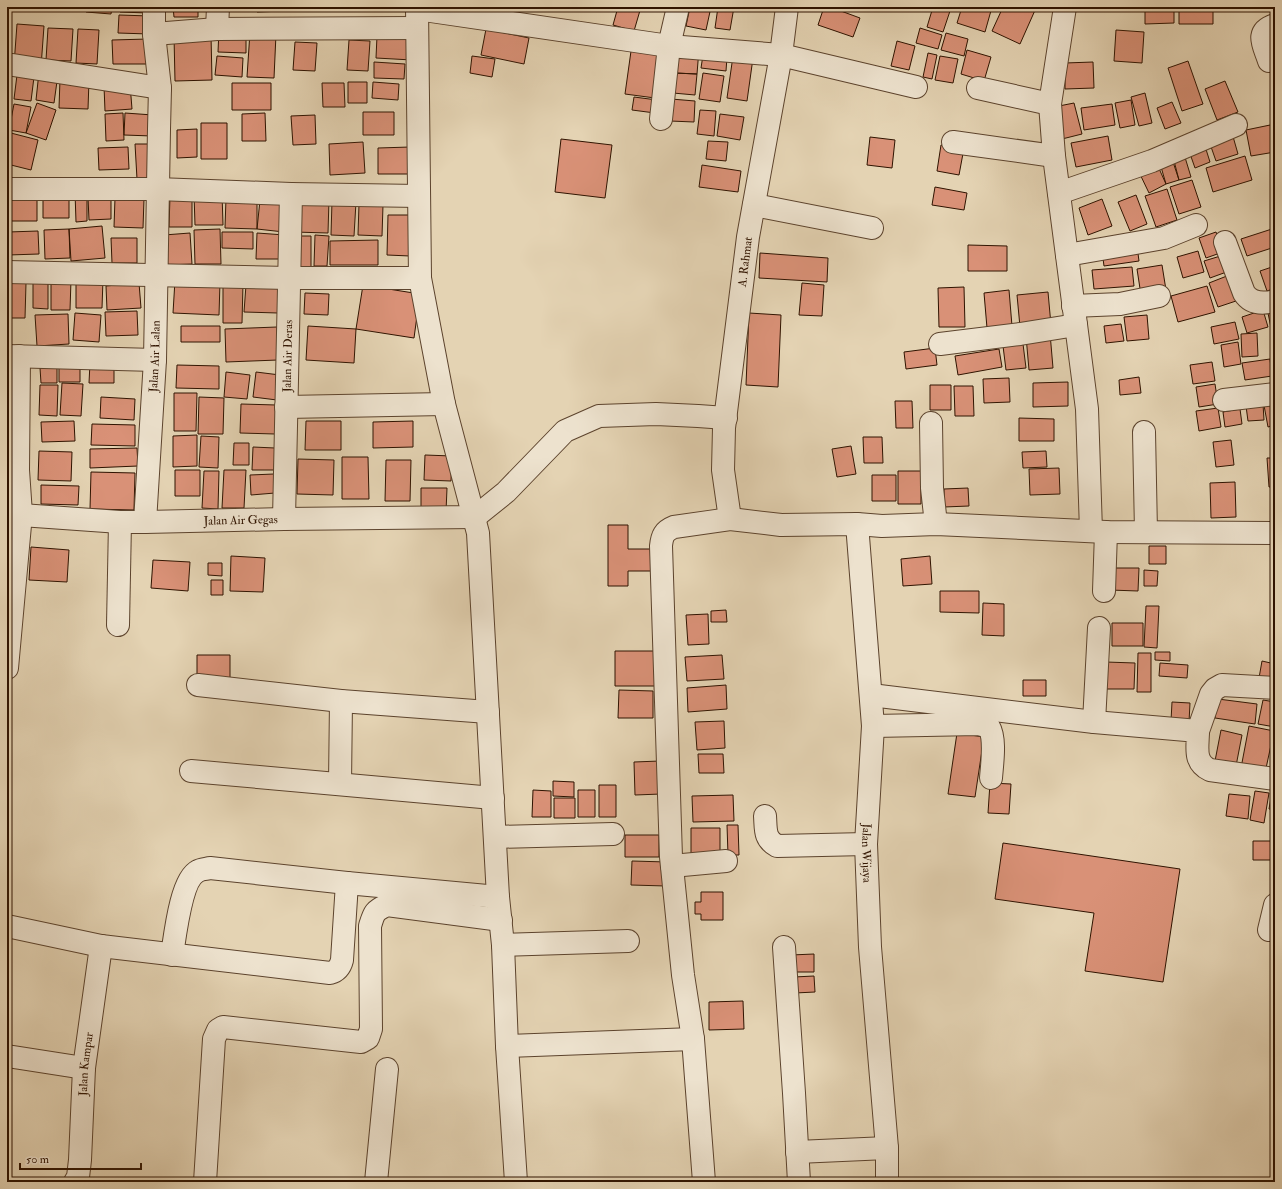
<svg xmlns="http://www.w3.org/2000/svg" width="1282" height="1189" viewBox="0 0 1282 1189" font-family="'IM FELL Double Pica',serif">
  <style>
    .building { fill: #d99177; stroke: #2f1300 }
    .lines { fill: none; stroke-linecap: round; stroke-linejoin: round }
    .minor-casing { stroke: #5c432d; stroke-width: 24 }
    .minor { stroke: #ede2ce; stroke-width: 22 }
    .labels { text-anchor: middle; stroke-width: 3.5; stroke-linejoin: round; paint-order: stroke }
    .street-label { font-size: 12px; fill: #2f1300; stroke: #ede2ce }
  </style>
  <rect width="100%" height="100%" fill="#e4d3b3"/>
  <filter id="stains"><feTurbulence type="fractalNoise" baseFrequency=".005" numOctaves="4"/><feColorMatrix values="0 0 0 0 .2 0 0 0 0 .09 0 0 0 0 .02 0 0 0 .5 -.17"/></filter>
  <radialGradient id="worn" r=".72"><stop offset=".6" stop-color="#630" stop-opacity="0"/><stop offset="1" stop-color="#630" stop-opacity=".3"/></radialGradient>
  <!-- building -->
  <path class="building" d="M31,7h20v4h-20z
    M87,7h25l-1,7 -25,-2z
    M120,7h28v6l-28,-1z
    M173,7h25v10h-24z
    M219,7h35v3l-35,-1z
    M257,7h28v4l-28,1z
    M378,7h31v3h-31z
    M618,7h23l-7,24 -21,-6z
    M690,7h21l-5,23 -20,-4z
    M718,7h16l-4,23 -15,-2z
    M824,7h6l30,11 -7,19 -35,-12z
    M933,7l17,4 -7,21 -16,-5z
    M962,7h30l-7,25 -28,-9z
    M1003,7l33,1 -16,36 -28,-13z
    M1145,7h29v16l-29,1z
    M1179,7h34v17h-34z
    M119,15l31,1 -1,18 -31,-1z
    M17,24l27,2 -3,41 -27,-2z
    M48,28l25,1 -2,32 -25,-1z
    M920,28l22,7 -4,14 -22,-6z
    M78,29l21,1 -2,34 -21,-1z
    M219,29h27v24l-28,-1z
    M486,29l43,9 -5,26 -43,-9z
    M1116,30l28,2 -2,31 -28,-2z
    M250,32l26,2 -2,44 -27,-1z
    M946,33l22,6 -4,17 -23,-6z
    M211,35l1,45 -37,1 -1,-45z
    M377,36l36,3 -1,21 -36,-2z
    M148,39v25h-35l-1,-24z
    M349,40l21,1 -2,30 -21,-1z
    M897,41l18,5 -6,24 -18,-4z
    M295,42l22,1 -2,28 -22,-1z
    M632,44l30,4 -7,50 -30,-4z
    M676,47l23,2 -2,25 -22,-1z
    M967,50l24,7 -7,24 -23,-7z
    M928,53l9,2 -5,24 -9,-2z
    M703,55l24,2 -1,14 -25,-3z
    M217,56l26,2 -1,19 -27,-2z
    M472,56l23,3 -3,18 -22,-4z
    M733,56l20,2 -6,43 -20,-3z
    M940,56l18,3 -5,24 -18,-3z
    M1188,61l15,43 -21,7 -14,-43z
    M374,62l31,2 -1,15 -30,-1z
    M1093,62l1,26 -29,1v-26z
    M18,67l17,2 -4,32 -17,-2z
    M39,72l19,2 -4,29 -18,-3z
    M675,73l22,1 -2,21 -22,-2z
    M703,73l21,3 -4,26 -21,-3z
    M60,79l29,1 -1,29 -29,-1z
    M1225,81l13,31 -21,8 -12,-31z
    M348,82h19v21h-19z
    M373,82l26,2 -1,16 -26,-2z
    M232,83h39v27h-39z
    M322,83h22l1,24h-22z
    M130,84l2,25 -27,2 -1,-25z
    M1271,86h4v25h-1z
    M1145,93l7,30 -13,3 -8,-29z
    M634,97l23,3 -2,13 -23,-3z
    M671,99l24,2 -1,21 -24,-1z
    M1131,100l4,25 -15,3 -5,-25z
    M1172,102l9,21 -16,6 -8,-21z
    M37,103l19,7 -10,30 -20,-7z
    M1074,103l8,31 -20,5 -8,-32z
    M14,104l17,3 -5,26 -17,-3z
    M1112,104l3,21 -31,5 -3,-22z
    M700,110l16,1 -2,25 -17,-2z
    M363,112h31v23h-31z
    M123,113l1,27 -18,1 -1,-27z
    M125,113l28,2 -1,21 -28,-1z
    M265,113l1,28h-24v-27z
    M720,114l24,3 -4,23 -23,-4z
    M315,115l1,29 -23,1 -2,-29z
    M201,123h26v36h-26z
    M1275,124v28l-24,4 -5,-26z
    M197,129v28l-20,1v-28z
    M7,132l31,8 -7,30 -24,-6z
    M1232,133l6,21 -22,7 -7,-20z
    M1108,136l4,24 -36,7 -5,-24z
    M870,137l25,3 -3,28 -25,-3z
    M561,139l51,6 -7,53 -50,-6z
    M708,141l20,1 -2,19 -20,-2z
    M363,142l2,31 -35,2 -1,-31z
    M1204,143l6,19 -15,6 -7,-20z
    M135,144h16l2,34 -16,1z
    M941,145l23,3 -5,27 -22,-4z
    M128,147l1,22 -30,1 -1,-22z
    M410,147l1,27h-33v-26z
    M1184,154l7,23 -12,3 -6,-23z
    M1171,156l8,24 -13,4 -7,-24z
    M1245,156l7,24 -39,12 -7,-24z
    M1156,162l10,22 -17,9 -11,-23z
    M702,165l39,6 -3,21 -39,-5z
    M1192,180l9,27 -22,7 -9,-27z
    M935,187l32,6 -3,17 -32,-5z
    M1167,189l10,31 -21,7 -11,-31z
    M75,192h12v29l-11,1z
    M43,193h26v25h-26z
    M222,193l1,32h-28l-1,-31z
    M1136,195l11,29 -17,7 -12,-29z
    M170,196h22v31h-23z
    M111,197v22l-22,1 -1,-22z
    M115,198l29,1 -1,29 -29,-1z
    M226,198l31,1v30l-32,-1z
    M294,198l35,1 -1,34 -34,-1z
    M7,199h30v22h-30z
    M1102,199l10,27 -24,9 -9,-27z
    M260,200l27,3 -3,29 -27,-3z
    M332,201l24,1 -2,34 -23,-1z
    M359,204l24,1 -1,31 -24,-1z
    M388,215h23l-1,41 -23,-1z
    M102,226l3,32 -34,3 -2,-32z
    M1275,228v19l-28,9 -6,-17z
    M69,229l1,29 -25,1 -1,-29z
    M220,229l1,35h-26l-1,-34z
    M38,231l1,23 -31,1v-23z
    M222,232h31v17l-31,-1z
    M1216,232l7,20 -17,6 -7,-20z
    M190,233l2,31 -26,1 -2,-30z
    M257,233l28,2 -1,24h-28z
    M315,235l14,1 -2,30h-13z
    M295,236h16v39h-16z
    M111,238h26v25h-25z
    M378,240v25h-48v-24z
    M968,245l39,1v25h-39z
    M1137,246l2,15 -35,5 -2,-15z
    M1198,251l6,21 -21,6 -6,-21z
    M760,253l68,5 -1,24 -68,-4z
    M1227,254l5,16 -22,8 -6,-17z
    M1162,265l4,25 -25,5 -4,-26z
    M1275,266v22l-8,3 -7,-20z
    M1132,267l2,19 -40,3 -2,-19z
    M1232,274l10,25 -24,8 -9,-24z
    M76,279h27l-1,29h-26z
    M51,280h20l-1,30h-19z
    M175,280l45,2 -1,33 -46,-2z
    M7,282l19,1 -1,35h-18z
    M33,282h15v27l-15,-1z
    M139,283l2,25 -34,2 -1,-24z
    M223,283h20l-1,40h-19z
    M802,283l22,2 -2,31 -23,-1z
    M246,285l34,2 -2,26 -34,-1z
    M363,285l57,9 -6,44 -58,-9z
    M1207,286l8,26 -37,10 -7,-26z
    M964,287l1,40h-26l-1,-39z
    M1009,290l3,36 -25,2 -3,-35z
    M1048,292l3,33 -31,2 -3,-32z
    M305,293l24,1 -1,21 -24,-1z
    M1263,310l5,17 -21,6 -5,-16z
    M137,311l1,24 -32,1 -1,-24z
    M1275,311v31l-1,1 -6,-30z
    M75,313l26,2 -2,27 -26,-2z
    M749,313l32,2 -3,72 -32,-2z
    M68,314l1,30 -32,2 -2,-31z
    M1147,315l2,24 -22,2 -3,-24z
    M1235,322l4,17 -25,5 -3,-17z
    M1121,324l3,17 -18,2 -2,-17z
    M181,326h39v16h-39z
    M308,326l48,3 -2,34 -48,-3z
    M277,327l1,33 -52,2 -1,-33z
    M1050,333l3,35 -24,2 -3,-34z
    M1257,333l1,23 -16,1 -1,-23z
    M1022,336l4,32 -20,2 -4,-32z
    M1238,342l3,22 -17,3 -3,-22z
    M935,348l2,17 -31,4 -2,-17z
    M999,349l3,18 -44,8 -3,-19z
    M1270,359l2,17 -27,4 -3,-17z
    M59,362h21v20h-21z
    M1212,362l3,19 -22,3 -3,-19z
    M90,363l24,1v19h-25z
    M177,365l42,1v23l-43,-1z
    M57,367v16h-16l-1,-15z
    M226,372l24,3 -3,24 -23,-2z
    M256,372l24,3 -3,25 -24,-3z
    M1139,377l2,16 -21,2 -1,-15z
    M1009,378l1,24 -26,1 -1,-24z
    M1068,382v24l-35,1v-24z
    M62,383l21,1 -2,32 -21,-1z
    M1215,384l3,20 -19,3 -3,-20z
    M40,385h18l-1,31 -18,-1z
    M930,385h21v25h-21z
    M954,386h19l1,30h-19z
    M174,393h23l-1,38h-22z
    M101,397l34,2 -1,21 -34,-2z
    M199,397l25,1 -1,36h-25z
    M1275,398v27l-7,2 -5,-27z
    M895,401h17l1,27h-17z
    M241,404l35,1 -1,29 -35,-1z
    M1263,404l1,16 -16,1 -2,-15z
    M1218,408l3,19 -22,4 -3,-20z
    M1240,409l2,15 -17,3 -2,-15z
    M1019,418l35,1v22h-35z
    M74,421l1,20 -33,1 -1,-20z
    M306,421h35v29h-36z
    M413,421v26l-40,1v-26z
    M92,424l43,1v21l-44,-1z
    M197,435v31l-24,1v-31z
    M201,436l18,1 -1,31 -19,-1z
    M863,437h19l1,26h-19z
    M1231,440l3,25 -18,2 -3,-25z
    M234,443h15v22h-16z
    M851,446l5,28 -19,3 -5,-28z
    M253,447l22,1 -1,22h-22z
    M137,448l1,18 -48,2v-19z
    M39,451l33,1 -1,29 -33,-1z
    M1046,451l1,16 -24,1 -1,-16z
    M425,455l27,1 -1,25 -27,-1z
    M342,457h26l1,42h-27z
    M1267,458h8v29h-6z
    M298,459l36,1 -1,35 -36,-1z
    M386,460h25l-1,41h-25z
    M1059,468l1,26 -30,1 -1,-26z
    M175,470h25v26h-25z
    M224,470h22l-2,38h-22z
    M204,471h15l-1,38 -16,-1z
    M898,471h23v33h-23z
    M91,472l44,1 -1,37 -44,-1z
    M274,474l1,19 -24,2 -1,-20z
    M872,475h24v26h-24z
    M1235,482l1,35 -25,1 -1,-35z
    M41,485l38,1 -1,19 -37,-1z
    M421,488h26l-1,24h-25z
    M968,488l1,18 -25,1v-18z
    M608,525h20v24h24v22h-24v15h-20z
    M1149,546h17v18h-17z
    M31,547l38,3 -2,32 -38,-2z
    M231,556l34,2 -2,34 -33,-1z
    M930,556l2,28 -29,2 -2,-27z
    M153,560l37,2 -2,29 -37,-3z
    M208,563h14v13l-14,-1z
    M1111,568h28l-1,23 -28,-1z
    M1144,570l14,1 -1,15h-13z
    M211,580h12v15h-12z
    M940,591h39v22l-39,-1z
    M983,603l21,1v32l-22,-1z
    M1146,606h13l-2,42 -13,-1z
    M726,610l1,12h-16v-11z
    M708,614l1,30 -21,1 -2,-30z
    M1112,623h31v23h-31z
    M615,651h41v35h-41z
    M1155,652h15v9l-15,-1z
    M1138,653h13v39h-14z
    M197,655h33v26h-33z
    M722,655l2,24 -37,2 -2,-24z
    M1262,661l13,3v17l-16,-3z
    M1106,662l29,1 -1,26h-29z
    M1160,663l28,2 -1,13 -28,-2z
    M1023,680h23v16h-23z
    M726,685l1,24 -39,3 -1,-24z
    M619,690l34,1v27h-35z
    M1218,699l39,5 -2,20 -40,-6z
    M1263,700l12,2v25l-17,-3z
    M1172,702l18,1 -1,19 -18,-1z
    M724,721l1,27 -28,2 -2,-28z
    M1249,726l25,5 -9,42 -24,-5z
    M1221,730l21,5 -6,31 -21,-5z
    M957,733l27,4 -9,60 -27,-3z
    M698,754h25l1,19h-25z
    M660,761l1,33 -26,1 -1,-33z
    M553,781l21,1v15l-21,-1z
    M990,783l21,1 -2,30 -21,-1z
    M599,785h17v32h-17z
    M533,790l18,1v26h-19z
    M578,790h17v27h-17z
    M1255,791l14,2 -5,30 -14,-3z
    M1272,791h3v19l-6,-1z
    M1229,794l21,2 -2,23 -22,-3z
    M733,795l1,26 -41,1 -1,-26z
    M554,798h21v20h-21z
    M727,825h11l1,30h-11z
    M691,828h29v27h-29z
    M625,835h34v22h-34z
    M1253,841h22v19h-22z
    M1003,843l177,26 -17,113 -78,-11 9,-58 -99,-14z
    M632,861l35,1 -1,24 -35,-1z
    M701,892h22v28h-22v-6h-6v-12h6z
    M814,954v18h-23v-17z
    M814,976l1,16 -20,1 -1,-16z
    M743,1001l1,28 -35,1v-28z"/>
  <g class="lines">
    <defs>
      <g id="minor">
        <path d="M417,7l3,271 24,126 34,129 20,364 5,48 4,101 9,136"/>
        <path d="M1065,7l-15,97 4,52 33,253 4,122"/>
        <path d="M417,9l252,37 112,9 135,32"/>
        <path d="M217,29l1,-22"/>
        <path d="M154,34l63,-5 200,-1"/>
        <path d="M1269,61c-5,-16 -15,-29 6,-36"/>
        <path d="M13,65l147,23"/>
        <path d="M978,88l72,16"/>
        <path d="M661,119l8,-73 9,-39"/>
        <path d="M953,142l101,14"/>
        <path d="M7,189h150l134,5 128,2"/>
        <path d="M1059,193l93,-32 84,-36"/>
        <path d="M754,205l118,23"/>
        <path d="M1225,242l19,51c7,11 19,11 31,8"/>
        <path d="M1067,255l97,-17 32,-13"/>
        <path d="M7,272l281,6h132"/>
        <path d="M1073,306l47,-2 39,-8"/>
        <path d="M940,344l80,-10 56,-9"/>
        <path d="M7,356l148,4"/>
        <path d="M1224,400l51,-6"/>
        <path d="M286,407l158,-3"/>
        <path d="M931,423l1,65 4,36"/>
        <path d="M1144,432l2,100"/>
        <path id="s1" d="M7,514l113,8h25l139,-3 191,-2 31,-25 59,-61 34,-15 57,-2 42,2 28,2"/>
        <path id="s2" d="M284,519l7,-325"/>
        <path id="s3" d="M730,519l-7,-49 1,-42 24,-191 33,-182 6,-48"/>
        <path id="s4" d="M145,522l10,-162 4,-231 1,-41 -6,-54v-27"/>
        <path id="s5" d="M857,524l16,202 -7,118 4,103 17,201v34"/>
        <path d="M1104,591l2,-59"/>
        <path d="M118,625l2,-103"/>
        <path d="M7,668l14,-154 -3,-44 1,-114"/>
        <path d="M198,685l143,16 147,11"/>
        <path d="M871,695l223,27 104,9c0,16 -5,31 12,39l65,9"/>
        <path d="M1094,722l5,-94"/>
        <path d="M873,726l105,-2 11,3c7,12 3,37 2,51"/>
        <path d="M1198,731l13,-37 4,-5 7,-4 53,3"/>
        <path d="M191,771l302,27"/>
        <path d="M340,784l1,-83"/>
        <path d="M765,816c1,13 -1,23 12,30l89,-2"/>
        <path d="M495,837l118,-3"/>
        <path d="M672,866l54,-5"/>
        <path d="M7,926l94,20 229,27c7,-2 10,-5 12,-13l5,-77"/>
        <path d="M1269,930l6,-25"/>
        <path d="M503,945l125,-4"/>
        <path d="M784,947l10,146 5,89"/>
        <path d="M172,955c3,-19 9,-76 26,-84 3,-2 8,-2 12,-3l137,15 151,14"/>
        <path d="M507,1046l186,-7"/>
        <path d="M7,1056l77,12"/>
        <path d="M797,1152l90,-4"/>
        <path id="s6" d="M75,1182l3,-5 2,-17 4,-92 17,-122"/>
        <path d="M205,1182l9,-143 4,-9 5,-3 138,15 7,-4 3,-9 -1,-103c4,-13 4,-15 17,-21l114,15"/>
        <path d="M376,1182l11,-113"/>
        <path d="M704,1182l-11,-143 -10,-64 -12,-118 -10,-311c1,-10 3,-15 13,-19l56,-8 51,6 76,-1 25,2 54,-2 170,8 169,1"/>
      </g>
    </defs>
    <!-- minor casing -->
    <use href="#minor" class="minor-casing"/>
    <!-- minor -->
    <use href="#minor" class="minor"/>
  </g>
  <g class="labels">
    <!-- street labels -->
    <g class="street-label">
      <text dy="4" stroke="none"><textPath href="#s3" startOffset="259">A. Rahmat</textPath></text>
      <text dy="4" stroke="none"><textPath href="#s4" startOffset="166">Jalan Air Lalan</textPath></text>
      <text dy="4" stroke="none"><textPath href="#s2" startOffset="163">Jalan Air Deras</textPath></text>
      <text dy="4" stroke="none"><textPath href="#s1" startOffset="234">Jalan Air Gegas</textPath></text>
      <text dy="4" stroke="none"><textPath href="#s5" startOffset="330">Jalan Wijaya</textPath></text>
      <text dy="4" stroke="none"><textPath href="#s6" startOffset="119">Jalan Kampar</textPath></text>
    </g>
  </g>
  <!-- margin -->
  <rect width="1282" height="1189" fill="none" stroke="#e4d3b3" stroke-width="24"/>
  <rect x="8" y="8" width="1266" height="1173" fill="none" stroke="#2f1300" stroke-width="2"/>
  <rect x="12" y="12" width="1258" height="1165" fill="none" stroke="#2f1300"/>
  <!-- scale -->
  <path d="M20 1163v6h121v-6" fill="none" stroke="#2f1300" stroke-width="2"/>
  <text x="26" y="1163" font-size="12" fill="#2f1300" stroke="#ede2ce" stroke-width="3" paint-order="stroke">50 m</text>
  <rect width="100%" height="100%" filter="url(#stains)"/>
  <rect width="100%" height="100%" fill="url(#worn)"/>
</svg>
